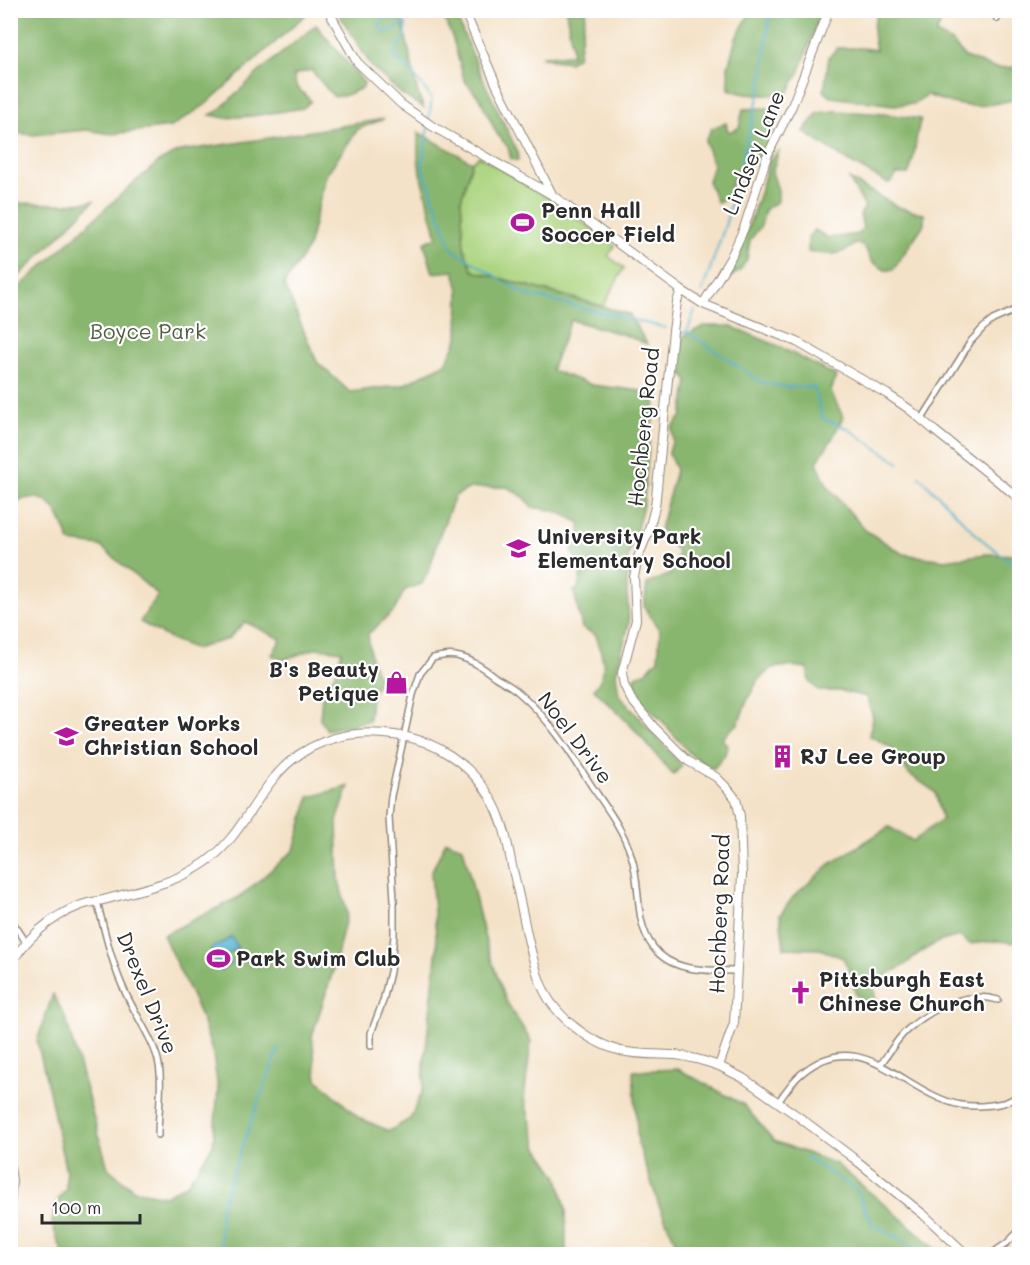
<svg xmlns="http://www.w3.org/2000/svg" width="1030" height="1265" viewBox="0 0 1030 1265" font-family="Mali,sans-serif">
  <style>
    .green { fill: #acd47f; stroke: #6c8055; stroke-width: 1.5 }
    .forest { fill: #89b66e; stroke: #5a704c; stroke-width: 1.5 }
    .water { fill: #4eaecc; stroke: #3c6c7c; stroke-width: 1.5 }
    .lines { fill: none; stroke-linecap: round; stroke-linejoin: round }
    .stream { stroke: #4eaecc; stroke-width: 2 }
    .street-casing { stroke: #90867a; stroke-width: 8 }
    .secondary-casing { stroke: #90867a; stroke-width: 10 }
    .street { stroke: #fff; stroke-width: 5 }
    .secondary { stroke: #fff; stroke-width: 8 }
    .labels { text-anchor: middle; stroke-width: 4.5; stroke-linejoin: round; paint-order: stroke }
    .street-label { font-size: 21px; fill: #2b2b2b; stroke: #fff }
    .poi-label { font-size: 21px; font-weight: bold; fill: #2b2b2b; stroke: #fff; text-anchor: start }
    .park-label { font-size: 21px; fill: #525e44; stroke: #fff }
  </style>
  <rect width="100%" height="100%" fill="#fff"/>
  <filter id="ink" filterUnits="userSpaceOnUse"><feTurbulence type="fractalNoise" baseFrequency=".0167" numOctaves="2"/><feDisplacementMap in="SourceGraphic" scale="12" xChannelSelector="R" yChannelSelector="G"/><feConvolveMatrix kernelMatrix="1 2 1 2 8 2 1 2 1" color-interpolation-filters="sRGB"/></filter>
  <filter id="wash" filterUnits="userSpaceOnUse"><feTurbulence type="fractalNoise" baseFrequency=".008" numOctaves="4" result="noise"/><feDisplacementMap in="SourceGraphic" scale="24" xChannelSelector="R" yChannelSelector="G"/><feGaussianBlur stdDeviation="1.35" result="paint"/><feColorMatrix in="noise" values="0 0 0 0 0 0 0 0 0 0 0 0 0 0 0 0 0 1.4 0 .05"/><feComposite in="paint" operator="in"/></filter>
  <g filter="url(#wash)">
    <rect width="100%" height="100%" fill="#f4e2c8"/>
    <!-- green -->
    <path class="green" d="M479,156l71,42 65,48 -7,10 16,12 -21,38 -130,-35 -9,-23 -3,-48 11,-38z"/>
    <!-- forest -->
    <path class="forest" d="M880,10l66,1 -10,23 16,8 13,15 29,11 25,-1v31c-14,4 -31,8 -46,8 -15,0 -33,-6 -46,-11l-13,9 -20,1 -63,-8 -7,-6 5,-34 8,-9h25l14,2c-3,-16 -6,-24 4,-40z
      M10,11l1,-1 299,1 -105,94 -34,22 -59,7 -25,-4 -55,5 -21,-3z
      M337,11h59l6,7 16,76 6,14 -23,-14 -29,-27z
      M441,11h13l27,64 37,78v8l-7,-2 -3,-12 -11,-13 -17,-35 -16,-19 -11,-41z
      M566,11h20l-8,45 -9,6 -17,-2 -11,-4 31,-1v-9z
      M751,11h70l-21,60 -13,23c-18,1 -42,3 -58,-5l-1,-22 8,-29z
      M316,25l48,58 -1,5 -20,8h-10l-22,-26 -17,5 2,11 15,15 -8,7 -51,8 -27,2 -15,-3 8,-4 43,-41z
      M767,108l11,3 -11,36 -9,19 -5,-5c-20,11 -20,14 -24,35l-12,7 -9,-22 5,-16 -8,-24 7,-13 14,-5 2,9 11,-4 4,-19z
      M835,111c29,1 57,3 86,8 -7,18 -4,38 -13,55h-11l-6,8 -4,1 -41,-23 -42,-28 3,-6 11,-13z
      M384,119l-26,10 -32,46 -18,73 -24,36 33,78 33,30 53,-7 43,-22 12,-25 1,-48 -5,-19 -21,2 -9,-30 13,-6 -17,-64 -2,-17v-24l54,30 -11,38 3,48 9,23 156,43 18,30 -22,-9 -54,-15 -20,50 41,15 65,8 -8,51 -5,57 -9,35 -7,20 -1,35 2,32 -13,51 3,21 63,71 -9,9 -38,-45 -41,-41c16,-19 8,-32 2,-54l-14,-7 -8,-37 4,-2 3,-15 -9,-25 8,-14v-12c-16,-8 -29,-16 -47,-15l-9,-11 -17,-10 -37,1 -15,8 -15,38 -10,33 -8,17 -17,6 -11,21 -26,23 3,24 8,22 -8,16 -2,25 -42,9 -7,-11 2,-23 14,-25 6,-20 -25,-3 -34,12 -11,-5 9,-16 -36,-17 -17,17 -33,10 -26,-11 -29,-16 18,-27 -58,-49 -30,-4c-8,-19 -15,-47 -40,-44 -7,0 -14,4 -19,6v-209l117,-107 32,-27 20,-10 83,-12z
      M779,151l-7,21 6,18v11l-13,9 -4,16 -11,14 -3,19 -6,10 -21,17 7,-15 11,-20 9,-21 14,-40 8,-30z
      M849,179l49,28 26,7v10l-31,46h-8l-14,-9 -5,-12 -9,-6c-17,14 -27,12 -49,9v-15l7,-7 13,8 31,-4 4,-6 -3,-13 5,-8z
      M94,201l-83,83v-81l54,1z
      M704,326h26l46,19 60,31 -5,16 12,25 -11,22 -15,23 10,23 38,45 38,24 42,6 41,-6 33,1v380l-3,1 -3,7 -15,-2 -29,3 -10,-8 -21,6 -19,11 -14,12 -17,9 -14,15 2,12 -4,7 -16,-13 -7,-25 -6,-12 -23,-9 -36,-1 -4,-33 13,-18 37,-33 59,-37 24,14 29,-22 -7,-27 -26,-18 -17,-26 -23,-13 4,-17 -6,-21 -27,-6h-21l-10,-10 -2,-13 -16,-2 -19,2 -14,12 -11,21 -9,23 -8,6 -8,9 6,7 -4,10 -11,13 -22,-14 -28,-33 -27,-27 -1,-18 12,-6 11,-12 2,-28 -16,-24 3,-23 24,-10 7,-21 -18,-24 16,-59 -8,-18 5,-11 -1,-13 10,-12 6,-35 -11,-16 5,-28z
      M349,786l-12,35 2,60 8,32 -13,55 -22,68 5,43 42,39 30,13 21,-12 13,-29 1,-24 13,-118 -6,-75 15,-32 17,6 24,100 19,54 25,40 -7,58 14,49 20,29 8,32v44l-1,1h-502l-11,-30 2,-18 12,-17v-17l-19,-90 -10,-41 16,-47 13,25 42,149 26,22 31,6 23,-13 25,-38 5,-55 -5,-36 -13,-40 -37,-79 78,-39 53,-46 15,-53z
      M678,1069l66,36 30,36 62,23 72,60 34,30h-261l-22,-49 -21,-62 -5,-72z"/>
    <!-- water -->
    <path class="water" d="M232,937l6,11 -12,7 5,9 -10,6 -11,-21z"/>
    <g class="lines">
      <!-- stream -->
      <path class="stream" d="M393,10l-14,16 5,7 22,-10v13l-13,18 21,21 18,24 -4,23
        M428,127l-6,38 30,84 72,45 142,34
        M702,292l23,-66 37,-143 8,-73
        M687,332l8,-22
        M680,333l7,-1 74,50 24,5h29l9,32 24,9 52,35
        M919,476l62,63 39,30
        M806,1157l53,35 4,13 10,20 39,20 5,9
        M221,1254l-1,-45 32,-90 27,-71"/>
    </g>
  </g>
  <g filter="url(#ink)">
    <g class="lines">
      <defs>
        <path id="street" d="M997,19l5,-9
          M922,419l49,-78 12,-13 10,-8 27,-12
          M97,901c8,32 15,64 29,93 9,20 30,50 33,71 4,21 -1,48 -1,70
          M10,918l16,24
          M371,1046v-13l12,-32 7,-29 4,-36v-36l-5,-83 2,-21 22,-101 7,-21 13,-16c9,-2 18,-4 27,-1 12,3 25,12 35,20 8,5 16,9 23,15 30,25 52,60 73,93 15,22 32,44 40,70 11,31 2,65 22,92 19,26 55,23 84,24
          M881,1064c8,-11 16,-25 26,-34 24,-21 60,-40 91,-30
          M778,1102c7,-9 14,-21 23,-28 60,-52 104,21 160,31 12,2 30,1 42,-2 5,-1 11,-5 17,-7
          M991,1254l16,-11 13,-13"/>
        <path id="secondary" d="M328,10l29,52 44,42 31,22 120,69 129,95 22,14 94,38 90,52 22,15 26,22 85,68
          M464,10l32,74 56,110
          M681,290l-4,12 -4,29 -18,176 -7,26 -10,24 -4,20 2,43 -14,53 2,12 7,14 22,27 35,35 28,16 11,11 9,11 4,17 2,59 -8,148 -15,43 24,12 56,39 53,40 72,58 42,39
          M703,304l28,-47 13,-29 23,-72 25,-50 37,-96
          M10,967c12,-26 42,-51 69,-61 7,-3 13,-4 20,-5 36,-10 76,-17 107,-39 40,-28 53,-81 94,-108 32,-21 64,-24 101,-18 17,2 35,10 50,20 18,12 33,29 43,48 10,19 14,41 18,62 6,24 11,49 16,73 6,22 10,46 24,65 17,22 42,40 69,47 18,4 37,3 55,4 15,2 29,6 43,11
          M10,1167l2,14 -2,22"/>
      </defs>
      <!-- street casing -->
      <use href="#street" class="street-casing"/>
      <!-- secondary casing -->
      <use href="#secondary" class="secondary-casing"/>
      <!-- street -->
      <use href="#street" class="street"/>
      <!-- secondary -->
      <use href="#secondary" class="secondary"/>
    </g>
  </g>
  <!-- icons -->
  <defs>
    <symbol id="stadium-bare" viewBox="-9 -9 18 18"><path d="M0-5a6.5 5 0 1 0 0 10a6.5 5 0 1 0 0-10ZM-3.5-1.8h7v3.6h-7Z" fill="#b5179e" stroke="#fff" stroke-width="2.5" paint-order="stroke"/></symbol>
    <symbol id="school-bare" viewBox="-9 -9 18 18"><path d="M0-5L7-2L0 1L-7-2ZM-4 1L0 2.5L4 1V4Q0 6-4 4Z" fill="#b5179e" stroke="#fff" stroke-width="2.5" paint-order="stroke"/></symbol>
    <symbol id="shop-bare" viewBox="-9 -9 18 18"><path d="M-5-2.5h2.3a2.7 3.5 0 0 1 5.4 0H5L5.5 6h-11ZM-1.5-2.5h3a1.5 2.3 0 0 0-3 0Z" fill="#b5179e" stroke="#fff" stroke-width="2.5" paint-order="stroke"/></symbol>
    <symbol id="building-bare" viewBox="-9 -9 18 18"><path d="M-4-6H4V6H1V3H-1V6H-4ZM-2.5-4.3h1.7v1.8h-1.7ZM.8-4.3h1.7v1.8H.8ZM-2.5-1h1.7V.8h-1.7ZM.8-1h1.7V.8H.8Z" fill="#b5179e" stroke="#fff" stroke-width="2.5" paint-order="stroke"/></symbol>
    <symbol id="church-bare" viewBox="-9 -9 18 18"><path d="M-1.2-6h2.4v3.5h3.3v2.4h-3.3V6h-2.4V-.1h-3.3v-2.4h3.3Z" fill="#b5179e" stroke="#fff" stroke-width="2.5" paint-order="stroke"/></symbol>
  </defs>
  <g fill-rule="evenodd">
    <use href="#stadium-bare" x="506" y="206" width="33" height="33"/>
    <use href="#school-bare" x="502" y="532" width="33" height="33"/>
    <use href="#shop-bare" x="380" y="666" width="33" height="33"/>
    <use href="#school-bare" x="50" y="720" width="33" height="33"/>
    <use href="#building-bare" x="766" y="740" width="33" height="33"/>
    <use href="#stadium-bare" x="202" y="942" width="33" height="33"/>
    <use href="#church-bare" x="784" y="976" width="33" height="33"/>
  </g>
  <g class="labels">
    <!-- street labels -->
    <g class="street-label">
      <text transform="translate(754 153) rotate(-68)" y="7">Lindsey Lane</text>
      <text transform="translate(644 427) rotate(-84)" y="7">Hochberg Road</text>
      <text transform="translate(575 738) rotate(53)" y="7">Noel Drive</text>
      <text transform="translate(720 914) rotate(-88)" y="7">Hochberg Road</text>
      <text transform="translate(147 993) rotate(68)" y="7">Drexel Drive</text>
    </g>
    <!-- poi labels -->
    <g class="poi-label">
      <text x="541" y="218">Penn Hall<tspan x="541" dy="24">Soccer Field</tspan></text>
      <text x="537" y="544">University Park<tspan x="537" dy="24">Elementary School</tspan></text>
      <text x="379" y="677" text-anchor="end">B's Beauty<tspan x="379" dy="24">Petique</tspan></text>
      <text x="84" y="731">Greater Works<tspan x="84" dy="24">Christian School</tspan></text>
      <text x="800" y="764">RJ Lee Group</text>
      <text x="236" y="966">Park Swim Club</text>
      <text x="819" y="987">Pittsburgh East<tspan x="819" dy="24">Chinese Church</tspan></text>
    </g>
    <!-- park labels -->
    <g class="park-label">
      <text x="148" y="339">Boyce Park</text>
    </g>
  </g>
  <!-- margin -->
  <rect width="1030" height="1265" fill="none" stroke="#fff" stroke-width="36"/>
  <!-- scale -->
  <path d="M42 1214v9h98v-9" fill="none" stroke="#2b2b2b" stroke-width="3"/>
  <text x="51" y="1214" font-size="18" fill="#2b2b2b" stroke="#ffffff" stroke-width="4.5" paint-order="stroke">100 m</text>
</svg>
